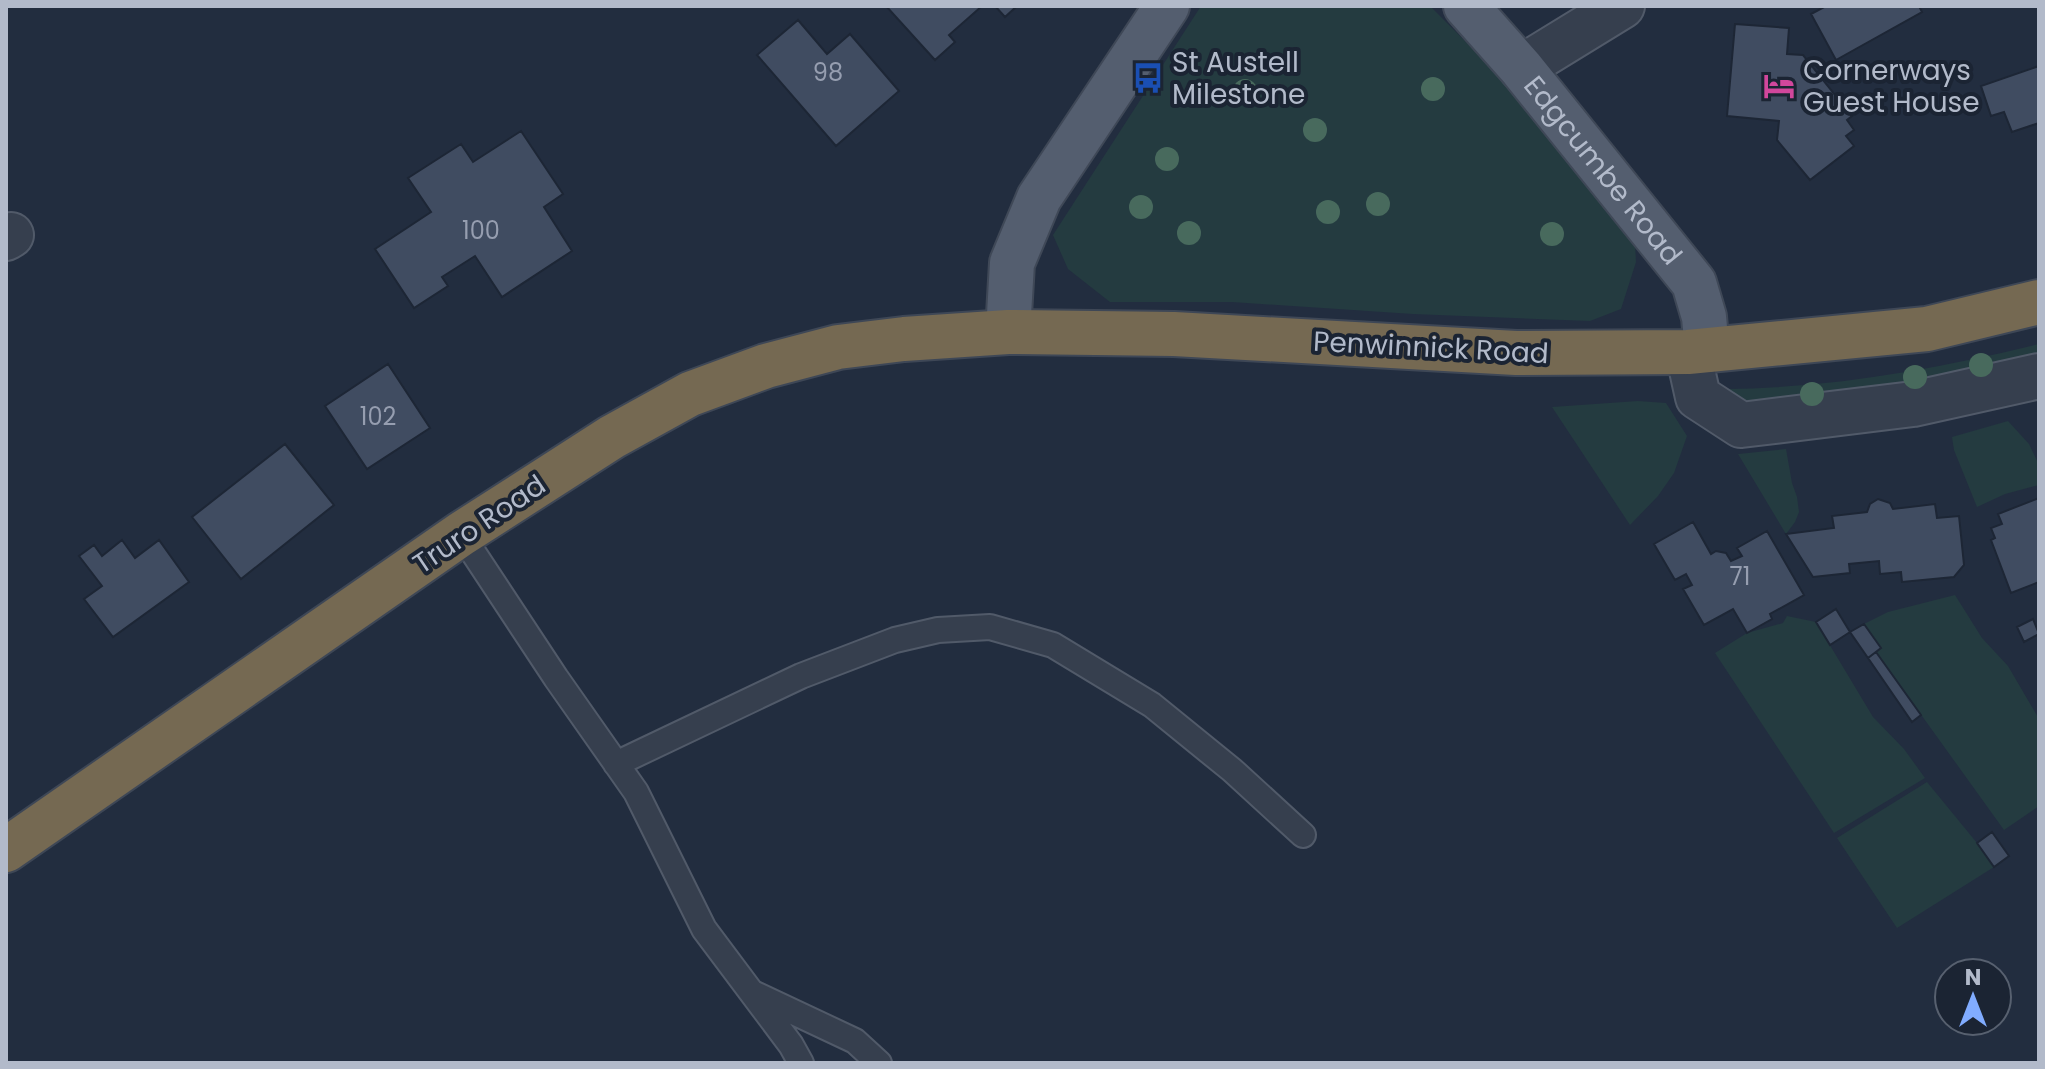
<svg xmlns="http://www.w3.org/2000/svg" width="2045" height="1069" viewBox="0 0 2045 1069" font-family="Poppins,sans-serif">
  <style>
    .green { fill: #243b40 }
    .building { fill: #404c61; stroke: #1d2635; stroke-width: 2 }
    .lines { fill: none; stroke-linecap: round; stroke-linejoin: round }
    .lane-casing { stroke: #515a69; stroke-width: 28 }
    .street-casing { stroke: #515a69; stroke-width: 48 }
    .primary-casing { stroke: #3f4857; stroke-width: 48 }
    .highway-casing { stroke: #3e4756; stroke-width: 48 }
    .lane { stroke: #363f4e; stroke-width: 24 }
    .street { stroke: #363f4e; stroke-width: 44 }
    .primary { stroke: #545e6f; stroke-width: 44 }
    .highway { stroke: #756952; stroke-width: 44 }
    .tree { fill: #486a5d }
    .labels { text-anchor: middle; stroke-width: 8; stroke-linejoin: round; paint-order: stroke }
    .number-label { font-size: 24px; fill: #969eb0 }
    .poi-label { font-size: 28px; fill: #b2baca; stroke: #1b2433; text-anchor: start }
    .street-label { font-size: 28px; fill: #b2baca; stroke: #1b2433 }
  </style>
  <rect width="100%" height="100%" fill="#222d3f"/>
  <!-- green -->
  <path class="green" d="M1201,6h229l53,53 151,166 2,37 -15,47 -31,12 -177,-7 -181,-12h-122l-42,-33 -15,-34z
    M2039,344v14l-52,13 -239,37 -22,-19c105,-1 211,-20 313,-45z
    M1638,401l28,2 21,33 -13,37 -16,23 -28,29 -78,-118z
    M2008,421l21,23 10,21v20l-34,9 -28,13 -23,-57 -2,-13z
    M1786,449l6,34 5,14 2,15 -4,10 -9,12 -48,-80z
    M1955,595l27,43 26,28 31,53v87l-35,24 -128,-178 5,-4 -17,-24 24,-12z
    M1787,616l29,6 57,95 31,32 21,29 -91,55 -119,-180 32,-20 36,-10z
    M1927,782l50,61 17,24 -97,61 -60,-90z"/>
  <!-- building -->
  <path class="building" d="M886,6h96l-33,29 6,7 -20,18z
    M995,6h22l-12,11z
    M1826,6h93l3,6 -86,48 -25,-46z
    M798,20l29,34 23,-20 49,57 -63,55 -79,-91z
    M1735,24l54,4 -2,26 16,1 49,61 -5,4 7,10 -8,6 8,10 -44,34 -33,-40 2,-19 -52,-5z
    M2039,66v57l-27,9 -8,-20 -13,4 -10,-30z
    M521,131l42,63 -19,13 28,44 -70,46 -27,-41 -33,21 6,9 -34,22 -39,-59 56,-37 -23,-34 53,-34 12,18z
    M388,364l42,64 -63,41 -42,-63z
    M285,444l49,61 -93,74 -49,-62z
    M2039,498v84l-28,11 -20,-53 4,-2 -4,-10 11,-4 -4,-10z
    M1878,499l12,4 3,6 42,-5 2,14 22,-2 5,49 -10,12 -52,5 -1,-10 -21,2 -1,-13 -30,3 1,9 -37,4 -27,-43 48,-6 -2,-12 35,-4 3,-8z
    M1693,522l18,32 5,-3 10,2 5,8 11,-5 -5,-8 30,-17 37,64 -34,19 2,5 -25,14 -14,-24 -29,16 -21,-36 9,-4 -6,-11 -11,6 -21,-36z
    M122,540l13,18 24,-18 30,42 -76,55 -29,-38 18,-13 -23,-30 15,-11 8,11z
    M1836,609l14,23 -20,13 -14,-23z
    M2033,619l6,15 -15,8 -7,-15z
    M1864,624l17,24 -13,10 -18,-26z
    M1876,652l45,63 -9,7 -44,-64z
    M1992,832l17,24 -15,11 -17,-24z"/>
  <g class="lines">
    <defs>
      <path id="lane" d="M461,534l95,144 80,114 68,137 87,116 10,18
        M616,764l185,-88 94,-36 43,-10 52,-3 63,18 99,60 80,65 71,65
        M753,993l102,48 24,22"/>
      <path id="street" d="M1521,68l101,-62
        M6,238l5,-3
        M1688,352l10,45 43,28 172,-21 126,-28"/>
      <g id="primary">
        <path id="s1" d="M1466,6l55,62 173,215 10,34 3,33"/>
        <path d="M1008,332l4,-69 27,-65 128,-192"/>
      </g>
      <path id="highway" d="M6,850l455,-316 151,-97 78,-43 76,-28 72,-19 66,-8 104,-7 166,2 342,19 172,-1 239,-23 112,-27"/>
    </defs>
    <!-- lane casing -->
    <use href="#lane" class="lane-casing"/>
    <!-- street casing -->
    <use href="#street" class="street-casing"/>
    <!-- primary casing -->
    <use href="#primary" class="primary-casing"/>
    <!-- highway casing -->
    <use href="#highway" class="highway-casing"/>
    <!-- lane -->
    <use href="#lane" class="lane"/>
    <!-- street -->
    <use href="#street" class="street"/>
    <!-- primary -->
    <use href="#primary" class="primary"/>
    <!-- highway -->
    <use href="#highway" class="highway"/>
  </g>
  <!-- trees -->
  <g class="tree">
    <circle cx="1433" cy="89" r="12"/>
    <circle cx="1245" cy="91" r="12"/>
    <circle cx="1315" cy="130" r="12"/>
    <circle cx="1167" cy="159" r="12"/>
    <circle cx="1378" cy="204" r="12"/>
    <circle cx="1141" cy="207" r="12"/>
    <circle cx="1328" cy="212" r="12"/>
    <circle cx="1189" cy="233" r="12"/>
    <circle cx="1552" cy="234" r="12"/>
    <circle cx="1981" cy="365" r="12"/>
    <circle cx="1915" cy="377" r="12"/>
    <circle cx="1812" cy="394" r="12"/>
  </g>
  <!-- icons -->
  <defs>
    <symbol id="bus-bare" viewBox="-9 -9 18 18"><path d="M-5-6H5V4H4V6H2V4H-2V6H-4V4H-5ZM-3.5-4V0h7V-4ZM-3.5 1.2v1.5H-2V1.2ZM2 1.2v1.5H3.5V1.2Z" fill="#1a4fb4" stroke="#1b2433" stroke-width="2.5" paint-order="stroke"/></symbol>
    <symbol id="hotel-bare" viewBox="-9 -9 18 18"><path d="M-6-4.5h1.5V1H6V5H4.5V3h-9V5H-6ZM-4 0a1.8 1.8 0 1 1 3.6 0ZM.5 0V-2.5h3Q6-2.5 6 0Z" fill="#d1479c" stroke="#1b2433" stroke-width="2.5" paint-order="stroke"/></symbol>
  </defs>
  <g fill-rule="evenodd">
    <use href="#bus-bare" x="1126" y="56" width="44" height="44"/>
    <use href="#hotel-bare" x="1757" y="64" width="44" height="44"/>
  </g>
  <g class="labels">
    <!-- number labels -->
    <g class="number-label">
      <text x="828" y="81">98</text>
      <text x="481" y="239">100</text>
      <text x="378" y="425">102</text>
      <text x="1740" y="585">71</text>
    </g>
    <!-- poi labels -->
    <g class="poi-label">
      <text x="1172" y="72">St Austell<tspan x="1172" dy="32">Milestone</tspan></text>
      <text x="1803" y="80">Cornerways<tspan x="1803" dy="32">Guest House</tspan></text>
    </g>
    <!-- street labels -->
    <g class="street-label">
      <text dy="10" stroke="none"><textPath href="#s1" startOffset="214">Edgcumbe Road</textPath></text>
      <text transform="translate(1431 347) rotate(3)" y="10">Penwinnick Road</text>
      <text transform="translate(479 524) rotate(-34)" y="10">Truro Road</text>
    </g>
  </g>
  <!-- border -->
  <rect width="2045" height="1069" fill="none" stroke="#b2baca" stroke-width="16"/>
  <!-- north arrow -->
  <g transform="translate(1973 997)"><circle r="38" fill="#1b2433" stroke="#57606f" stroke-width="2"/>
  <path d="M0-6L14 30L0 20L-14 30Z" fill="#81acff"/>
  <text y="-12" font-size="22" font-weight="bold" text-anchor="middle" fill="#b2baca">N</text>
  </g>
</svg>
